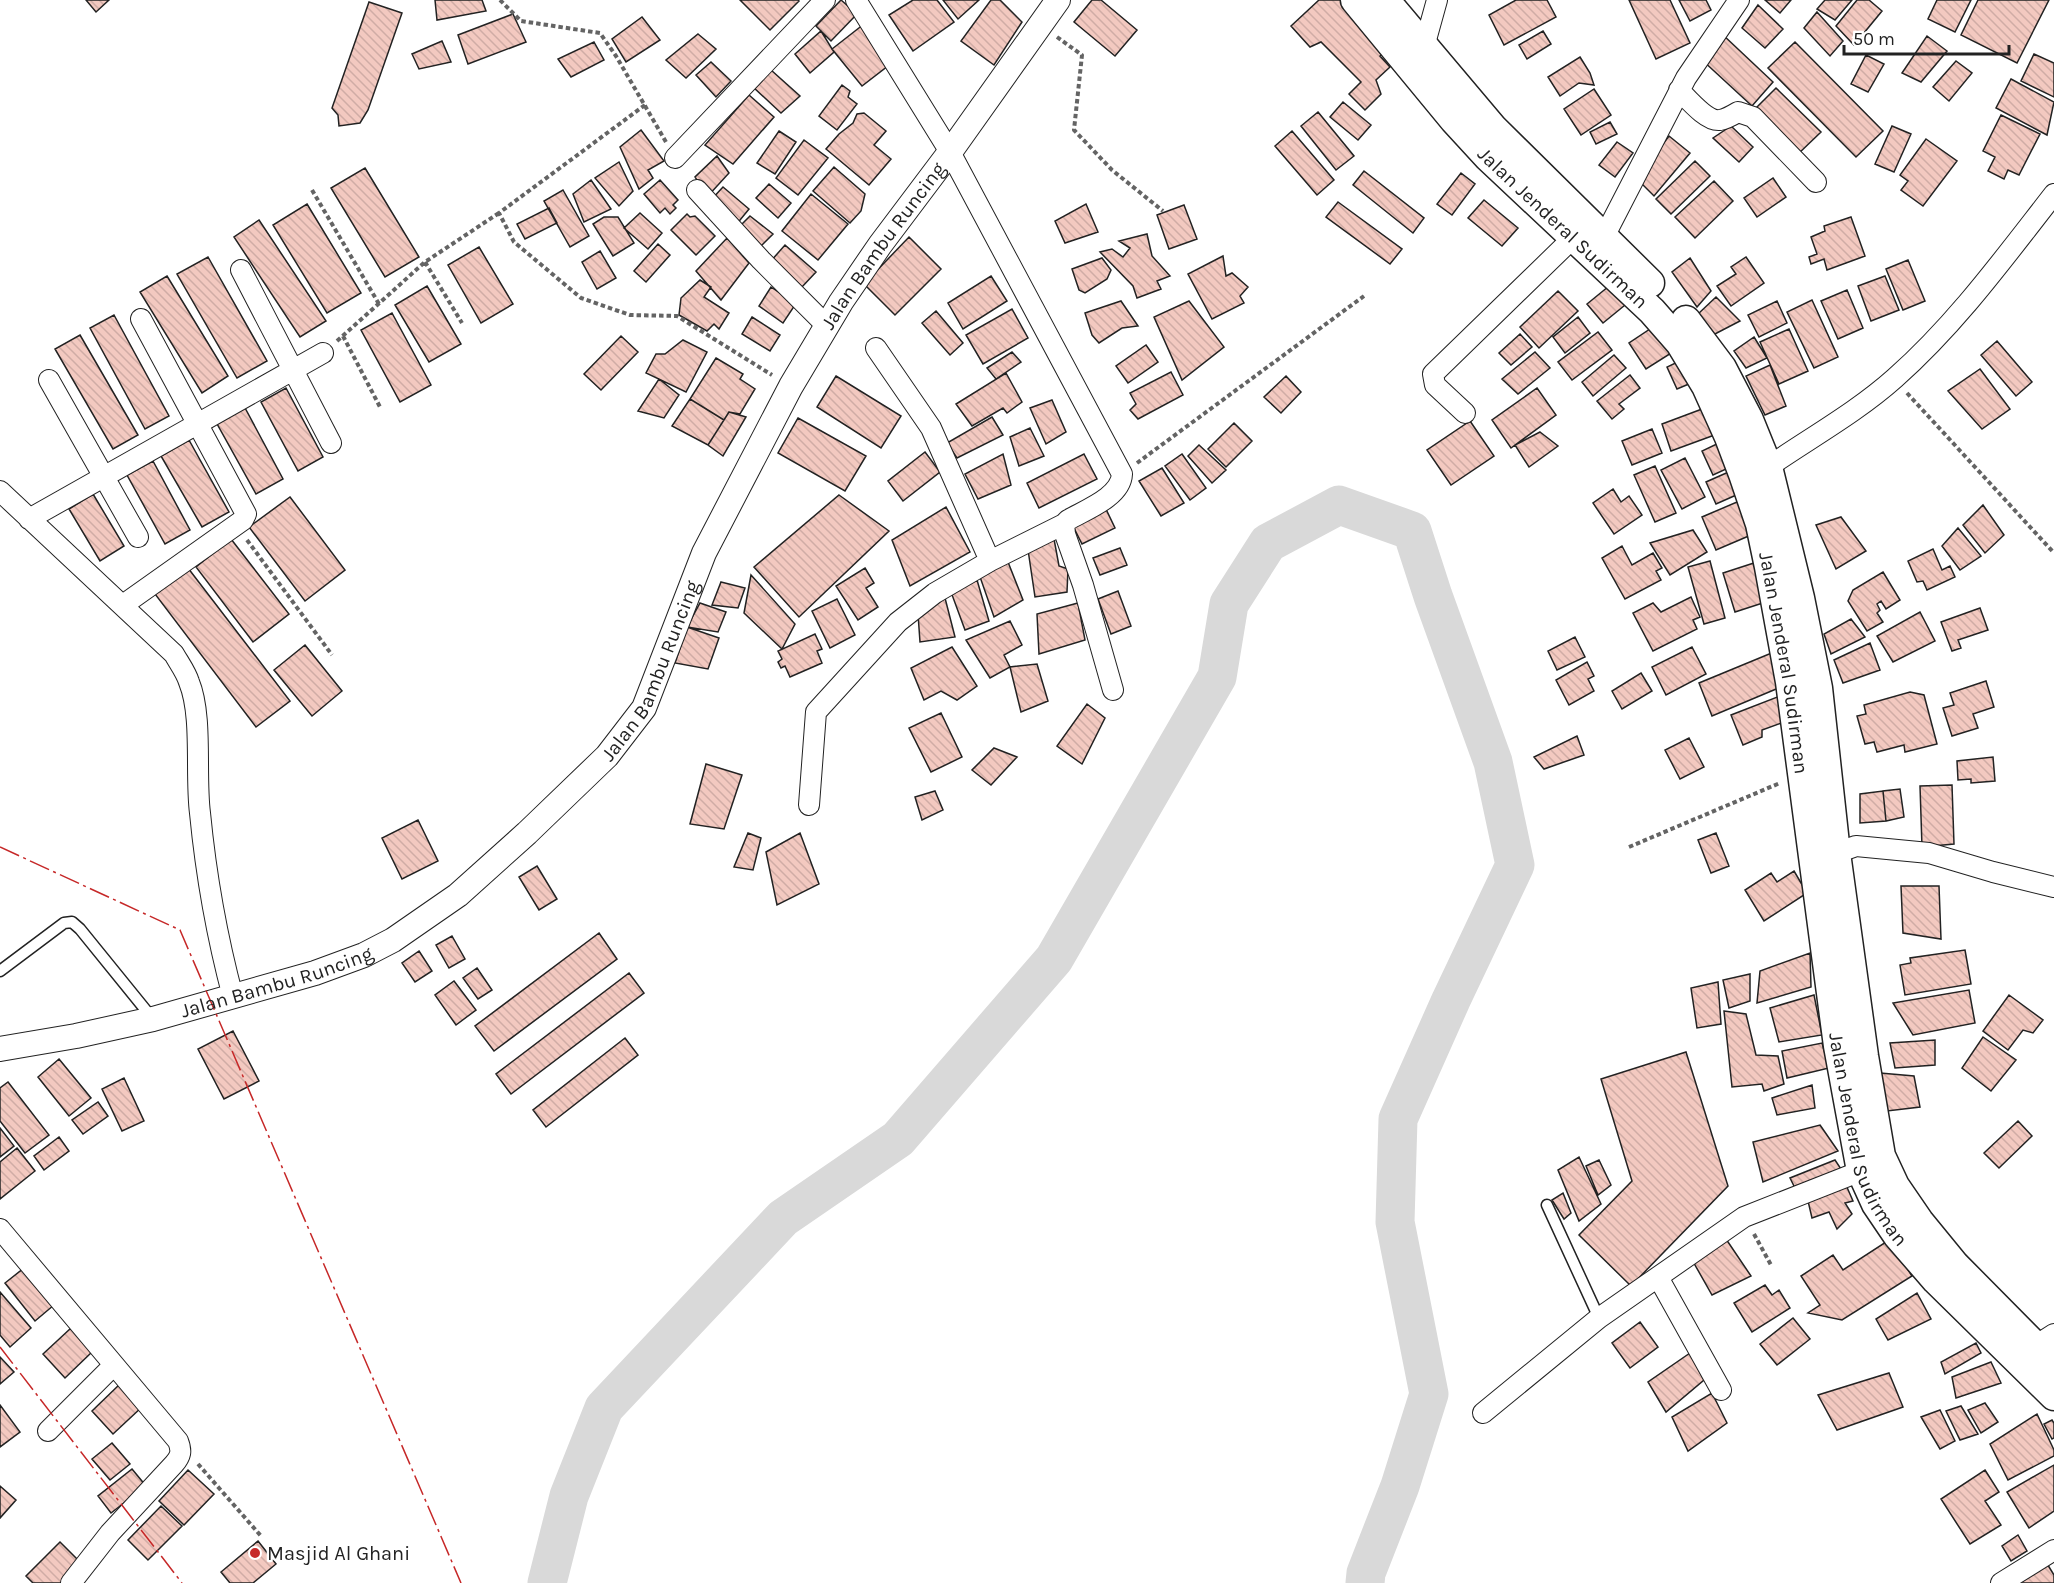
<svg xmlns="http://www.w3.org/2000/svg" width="2054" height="1583" viewBox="0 0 2054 1583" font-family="Karla,sans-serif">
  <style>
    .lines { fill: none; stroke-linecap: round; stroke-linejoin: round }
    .river { stroke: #d9d9d9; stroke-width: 39 }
    .building { fill: url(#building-back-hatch); stroke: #222; stroke-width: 1.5 }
    .service-casing { stroke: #222; stroke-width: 13 }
    .minor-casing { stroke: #222; stroke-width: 22 }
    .tertiary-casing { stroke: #222; stroke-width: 26 }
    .secondary-casing { stroke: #222; stroke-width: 31 }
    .path { stroke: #646464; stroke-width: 4; stroke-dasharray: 4.5 3; stroke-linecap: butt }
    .service { stroke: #fff; stroke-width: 10 }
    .minor { stroke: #fff; stroke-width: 20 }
    .tertiary { stroke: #fff; stroke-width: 24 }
    .secondary { stroke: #fff; stroke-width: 28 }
    .power { stroke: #c62828; stroke-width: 1.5; stroke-dasharray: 21 4.5 3 4.5; stroke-linecap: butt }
    .poi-dot { fill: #c62828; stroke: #fff; stroke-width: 2 }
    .labels { text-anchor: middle; stroke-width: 4.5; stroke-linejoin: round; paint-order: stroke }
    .street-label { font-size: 20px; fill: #222; stroke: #fff }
    .poi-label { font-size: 20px; fill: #222; stroke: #fff; text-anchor: start }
  </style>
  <defs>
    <pattern id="building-back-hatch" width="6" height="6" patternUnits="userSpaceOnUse" patternTransform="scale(1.5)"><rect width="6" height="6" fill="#f3c9c0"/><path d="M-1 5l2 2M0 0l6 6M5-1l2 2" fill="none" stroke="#d0aca5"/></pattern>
  </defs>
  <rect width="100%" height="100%" fill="#fff"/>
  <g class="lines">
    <!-- river -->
    <path class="river" d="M547,1583l22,-87 35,-88 179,-190 115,-79 156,-180 163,-282 12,-73 39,-61 71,-38 73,26 21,65 60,166 22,103 -64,135 -53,119 -3,103 34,172 -29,92 -34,87 -1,10"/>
  </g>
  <!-- building -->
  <path class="building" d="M86,0h23l-13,12z
    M435,0h47l4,11 -49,9z
    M740,0h58l1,1 -29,29z
    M841,0l16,14 -26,27 -15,-15z
    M913,0h24l17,22 -41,29 -24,-36z
    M943,0h36l-21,19z
    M991,0h9l22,22 -28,43 -33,-24z
    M1092,0h9l36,30 -22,26 -41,-34z
    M1319,0h27l44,48 -10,8 10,11 -14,13 5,14 -16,16 -16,-16 12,-12 -40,-40 -11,5 -19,-21z
    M1516,0h31l9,17 -52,28 -15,-30z
    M1629,0h41l20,43 -34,16z
    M1679,0h27l5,10 -21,11z
    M1765,0h26l-11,13z
    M1825,0h27l-17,20 -18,-11z
    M1857,0h12l13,11 -28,34 -18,-19z
    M1937,0h34l-16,32 -27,-13z
    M1978,0h71l-32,63 -56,-28z
    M369,2l33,11 -34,97 -8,13 -21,3 -1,-11 -6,-7z
    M1758,5l25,24 -18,19 -23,-20z
    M1817,12l26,29 -13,15 -26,-28z
    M513,14l13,28 -58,22 -10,-29z
    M642,17l18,23 -34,22 -14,-23z
    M864,24l29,38 -31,24 -30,-37z
    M821,31l13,21 -24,21 -15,-19z
    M1543,31l8,13 -24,15 -8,-14z
    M698,34l18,15 -30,29 -20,-18z
    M1722,34l51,48 -21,24 -51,-47z
    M1927,36l20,15 -26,31 -19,-9z
    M442,41l9,21 -32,7 -7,-15z
    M594,42l10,18 -33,17 -13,-18z
    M1795,42l88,89 -27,26 -88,-89z
    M2034,54l20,9v34l-33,-16z
    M1866,55l18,9 -16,28 -17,-8z
    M1580,57l10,16 4,12 -15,-2 -19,13 -12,-19z
    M1956,61l16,12 -23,28 -16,-14z
    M711,62l20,19 -15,16 -20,-22z
    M771,70l29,26 -19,17 -29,-27z
    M2011,79l43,23 -7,33 -51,-27z
    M842,85l8,6 -2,6 9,7 -20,26 -18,-14z
    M1776,88l45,44 -25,24 -43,-45z
    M1594,89l17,26 -30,20 -17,-26z
    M749,95l25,22 -41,47 -28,-19z
    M1343,102l28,23 -13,15 -28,-23z
    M1318,112l36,44 -18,14 -35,-44z
    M864,113l22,18 -12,14 17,14 -22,26 -43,-36 13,-15 14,-11 4,-9z
    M2001,115l39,19 -21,41 -11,-5 -4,9 -16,-8 7,-14 -12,-6z
    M1610,122l7,12 -21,10 -6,-12z
    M1731,126l22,21 -14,15 -26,-24z
    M1892,126l19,8 -17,38 -19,-8z
    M641,130l23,31 -16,9 5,8 -14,11 -19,-42z
    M779,131l17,11 -21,32 -18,-11z
    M1292,131l42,49 -17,15 -42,-49z
    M1669,136l21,17 -36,43 -17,-17z
    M1926,139l31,22 -34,45 -22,-16 7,-9 -8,-6z
    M804,140l24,18 -30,37 -22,-17z
    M1617,142l16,11 -18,24 -16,-12z
    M717,156l12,17 -22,24 -12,-20z
    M1695,161l15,15 -39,38 -15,-15z
    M619,162l14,29 -14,15 -24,-28z
    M834,167l31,27 -4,17 -11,12 -37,-32z
    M365,168l54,89 -34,20 -54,-89z
    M1364,171l60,47 -11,15 -60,-48z
    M1461,173l14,11 -23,31 -15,-11z
    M1773,178l13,19 -29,20 -13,-19z
    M591,180l20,29 -27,13 -11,-28z
    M660,180l18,20 -5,5 3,3 -6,6 -5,-6 -5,5 -16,-19z
    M1714,181l19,20 -38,37 -20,-21z
    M769,184l22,19 -13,15 -22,-20z
    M723,187l26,22 -13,16 -26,-24z
    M563,190l26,46 -19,11 -26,-46z
    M811,194l37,30 -30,36 -36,-29z
    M1484,200l34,28 -16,18 -34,-28z
    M1338,202l64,47 -12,15 -64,-47z
    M307,204l54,89 -34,20 -54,-88z
    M1086,204l12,28 -33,11 -10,-22z
    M1184,205l13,34 -28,10 -12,-34z
    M549,208l8,15 -32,16 -8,-15z
    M640,213l22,20 -14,16 -24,-21z
    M687,214l3,3 5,-1 20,20 -19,19 -25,-25z
    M750,216l23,18 -15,15 -20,-21z
    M604,217h14l16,26 -21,13 -20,-32z
    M1851,217l14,39 -38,14 -3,-11 -13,5 -2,-7 8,-3 -6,-17 14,-6 -1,-5z
    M259,220l67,101 -26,16 -66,-100z
    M1147,234l5,22 18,20 -13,5 4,8 -24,9 -4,-12 -33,-34 12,-3 11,8 7,-9 -11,-7z
    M909,237l32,32 -46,46 -31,-31z
    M727,238l22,25 -28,37 -25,-29z
    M658,244l12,11 -24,27 -12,-11z
    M785,245l31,27 -15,16 -31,-26z
    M479,247l34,57 -32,19 -33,-58z
    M600,251l16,27 -19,11 -15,-27z
    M1223,256l3,20 6,-3 16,14 -8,9 4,7 -32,16 -24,-45z
    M208,257l59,104 -30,17 -60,-104z
    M1746,257l18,26 -33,23 -14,-20 19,-12 -5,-7z
    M1102,258l9,12 -4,9 -22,14 -6,-3 -7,-21z
    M1690,258l21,33 -14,16 -25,-35z
    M1908,260l17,41 -22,9 -17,-41z
    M167,276l61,100 -26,17 -62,-101z
    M991,276l16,25 -44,28 -15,-26z
    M1885,276l14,34 -28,11 -13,-35z
    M700,280l11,7 -7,10 25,16 -10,16 -5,-5 -7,7 -28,-16 2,-17z
    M1614,282l16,19 -27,22 -16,-19z
    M427,286l34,58 -32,18 -34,-57z
    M771,287l19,13 3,6 2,-1 -12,18 -24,-17z
    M1847,290l16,38 -25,11 -17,-38z
    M1558,291l20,20 -39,37 -19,-21z
    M1716,297l24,24 -27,14 -15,-21z
    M1812,300l26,57 -24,11 -27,-56z
    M1121,301l17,25 -16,2 -23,15 -7,-8 -7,-22z
    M1189,301l35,46 -42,33 -28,-63z
    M1777,301l10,22 -28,14 -11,-22z
    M1012,309l16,29 -45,26 -17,-29z
    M936,311l27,32 -13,12 -28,-32z
    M392,313l39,72 -31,17 -39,-72z
    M114,315l55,101 -24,13 -55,-101z
    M752,317l28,18 -10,16 -28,-17z
    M1578,317l12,16 -25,20 -12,-16z
    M1659,323l17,27 -30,19 -17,-26z
    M1789,329l19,42 -29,13 -19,-42z
    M1598,332l14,18 -40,30 -14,-18z
    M1520,334l12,13 -21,18 -12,-12z
    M80,335l58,100 -25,14 -58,-100z
    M621,336l17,16 -37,38 -17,-16z
    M1754,337l13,21 -21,10 -12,-17z
    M683,340l24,12 -21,40 -40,-19 10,-19h9z
    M1997,341l35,41 -16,14 -35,-41z
    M1146,345l12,17 -30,21 -12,-17z
    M1012,352l9,10 -25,17 -9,-11z
    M1535,352l15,16 -32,26 -16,-15z
    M1614,355l12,13 -33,28 -11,-14z
    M716,358l27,16 -3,5 15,10 -15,25 -11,-2 -5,8 -34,-21z
    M1686,358l10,23 -19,8 -10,-22z
    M1770,365l16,41 -21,9 -19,-39z
    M1980,369l30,40 -28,20 -34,-38z
    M1171,372l12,23 -45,24 -8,-9 6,-6 -6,-11z
    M1006,373l16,29 -15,11 -4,-5 -31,18 -16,-22z
    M1630,375l10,13 -21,16 5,5 -12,10 -15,-18z
    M836,376l65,40 -20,32 -64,-41z
    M1286,376l15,16 -20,21 -17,-16z
    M659,379l20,16 -15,23 -26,-7z
    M286,388l37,69 -25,14 -37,-69z
    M1537,388l19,27 -45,33 -19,-28z
    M690,399l34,21 -16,25 -36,-19z
    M1052,400l14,32 -20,12 -16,-36z
    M244,406l39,73 -27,15 -40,-72z
    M1710,406l10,27 -49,18 -9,-27z
    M729,412l17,5 -23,39 -15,-11z
    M992,417l11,18 -46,23 -10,-15z
    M798,418l68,38 -21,35 -67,-38z
    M1470,421l24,35 -43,29 -24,-35z
    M1234,423l18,18 -26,26 -18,-18z
    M1030,428l14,28 -25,10 -9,-29z
    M1652,429l10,24 -30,12 -10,-24z
    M1540,432l18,14 -29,21 -14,-22z
    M189,440l40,72 -27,15 -41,-71z
    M1723,441l12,24 -22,10 -11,-24z
    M1199,445l27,25 -14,13 -24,-27z
    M925,452l15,20 -37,29 -15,-20z
    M1003,454l8,31 -33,14 -13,-25z
    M1084,454l13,25 -58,29 -12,-25z
    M1182,454l24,34 -16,12 -25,-34z
    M1685,458l20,39 -23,12 -21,-39z
    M153,461l37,69 -25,14 -38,-69z
    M1655,466l21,47 -21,9 -21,-47z
    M1162,468l22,35 -23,13 -22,-35z
    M1733,470l10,22 -27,12 -10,-22z
    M1613,489l8,13 8,-6 13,19 -28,19 -21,-31z
    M93,494l31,52 -24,15 -31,-52z
    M839,495l50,36 -90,86 -45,-50z
    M290,497l55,73 -40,31 -56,-74z
    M1744,499l14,33 -42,18 -14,-33z
    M1104,505l11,23 -33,16 -11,-22z
    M1983,505l21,30 -19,18 -22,-28z
    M946,507l24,45 -60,34 -18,-46z
    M1841,517l25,34 -30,18 -20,-44z
    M1958,528l23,28 -21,14 -18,-24z
    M1693,530l14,22 -37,23 -20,-32z
    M231,539l58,75 -36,28 -57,-75z
    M1054,539l5,27 9,3 -1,23 -32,5 -8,-54z
    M1622,546l10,19 21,-12 9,15 -6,3 5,9 -36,19 -23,-41z
    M1120,548l7,17 -27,10 -7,-17z
    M1933,549l9,21 8,-4 5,11 -28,13 -4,-9 -6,1 -9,-21z
    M1710,561l15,57 -21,6 -16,-57z
    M1760,561l12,39 -37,12 -12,-39z
    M1008,562l15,38 -29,17 -15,-43z
    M188,568l102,133 -34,26 -101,-133z
    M865,568l9,15 -8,5 12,19 -20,13 -22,-34z
    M1883,572l17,28 -14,9 -5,-8 -4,3 3,6 -3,3 6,9 -16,9 -19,-30 5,-11z
    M751,575l44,49 -13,25 -38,-36z
    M977,580l12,41 -24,9 -14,-38z
    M721,582l24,6 -7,20 -26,-3z
    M1118,591l13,35 -20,8 -13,-35z
    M1691,597l9,20 -7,3 4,9 -44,22 -20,-38 20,-10 8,9z
    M945,598l10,39 -35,5 -2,-28z
    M837,599l18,36 -25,13 -18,-37z
    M700,603l26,9 -8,20 -31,-5z
    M1078,603l7,37 -46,14 -2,-40z
    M1980,608l8,22 -30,10 3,8 -9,3 -11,-29z
    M1920,612l15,29 -42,21 -16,-26z
    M1851,619l14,18 -34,17 -7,-20z
    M1010,621l12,24 -18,10 6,12 -20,11 -24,-38z
    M687,627l32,11 -11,31 -33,-6z
    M815,634l7,15 -5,2 5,12 -32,14 -5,-11 -4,2 -3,-6 4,-3 -4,-8z
    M1575,637l10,20 -28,13 -9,-19z
    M1870,643l10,27 -37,13 -9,-23z
    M305,645l37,46 -30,25 -38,-46z
    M952,647l25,39 -20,14 -16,-9 -17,9 -13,-32z
    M1692,647l14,27 -40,21 -14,-28z
    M1774,652l14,32 -76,32 -13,-33z
    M1587,662l7,14 -6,3 6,12 -25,14 -13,-25z
    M1037,664l11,37 -27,11 -11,-45z
    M1641,673l11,18 -30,18 -10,-18z
    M1986,681l8,26 -21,7 5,14 -26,8 -9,-28 11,-3 -4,-12z
    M1910,692l14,3 13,49 -32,8 -1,-7 -27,7 -3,-10 -9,2 -8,-28 9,-2 -2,-9z
    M1780,696l10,24 -28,10v7l-19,8 -12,-30z
    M1087,704l18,14 -23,46 -25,-18z
    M941,713l21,44 -31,15 -22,-44z
    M1577,736l7,19 -40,14 -10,-12z
    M1689,738l15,29 -24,12 -15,-29z
    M994,748l23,9 -26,28 -19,-15z
    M1993,757l2,24 -24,2v-4l-13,1 -1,-19z
    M706,764l36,11 -18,54 -34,-5z
    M1952,785l2,59 -32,3 -2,-61z
    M1900,789l4,28 -18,4 -3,-30z
    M935,791l8,19 -21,10 -7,-23z
    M1883,791l3,30 -26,2v-29z
    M418,820l20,41 -36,18 -20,-41z
    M748,833l13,5 -8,32 -19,-3z
    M800,833l19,51 -42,21 -11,-53z
    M1716,833l13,33 -18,7 -13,-33z
    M537,866l20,33 -18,11 -20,-33z
    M1794,871l13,22 -43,28 -19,-31 26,-17 6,9z
    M1901,886h38l2,53 -38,-6z
    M599,933l18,26 -123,92 -19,-25z
    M452,936l13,23 -16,9 -13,-23z
    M1965,950l6,34 -66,11 -5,-30 11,-2 -1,-5z
    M419,951l13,20 -17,11 -13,-19z
    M1810,953l1,34 -54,16 3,-32z
    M477,968l15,22 -14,9 -15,-21z
    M629,973l15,20 -133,101 -15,-20z
    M1750,974v27l-21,7 -6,-28z
    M454,981l22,29 -20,15 -21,-30z
    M1718,982l3,42 -24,4 -6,-40z
    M1969,990l6,33 -62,12 -20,-32z
    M1814,995l8,40 -43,7 -9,-34z
    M2009,995l34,25 -10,13 -10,-3 -15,20 -25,-19z
    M1724,1011l22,3 10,41 22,1 6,28 -20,7 -2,-7 -30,3z
    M233,1031l26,50 -35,18 -26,-50z
    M1983,1037l33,23 -25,31 -29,-23z
    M625,1038l13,17 -92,72 -13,-17z
    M1935,1040v25l-40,3 -5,-25z
    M1822,1043l7,25 -42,10 -5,-27z
    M1686,1052l42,134 -97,100 -52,-51 53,-54 -31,-102z
    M59,1059l32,39 -22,18 -31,-39z
    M1880,1073l34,3 6,31 -33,4z
    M124,1078l20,43 -22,10 -20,-42z
    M8,1082l41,53 -24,18 -25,-32v-33z
    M1812,1085l3,23 -38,7 -5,-17z
    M98,1102l10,14 -25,18 -11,-14z
    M2018,1121l14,15 -33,32 -15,-15z
    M1820,1125l18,26 -75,31 -10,-40z
    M0,1128l14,18 -14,11z
    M59,1137l10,14 -25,19 -10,-14z
    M17,1148l18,23 -35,28v-37z
    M1579,1157l22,47 -22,17 -21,-51z
    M1599,1160l12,25 -13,10 -12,-29z
    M1835,1160l8,12 -48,16 -5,-10z
    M1846,1185l7,16 -8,2 7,11 -15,15 -8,-17 -17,6 -4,-17z
    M1563,1193l8,20 -7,6 -12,-19z
    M1726,1239l25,37 -39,19 -21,-37z
    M1889,1240l23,36 -70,44 -34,-7 12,-8 -19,-29 32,-21 10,15z
    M24,1268l30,37 -19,16 -30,-38z
    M1765,1285l7,10 7,-5 11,18 -38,24 -18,-29z
    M0,1292l31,36 -21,19 -10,-12z
    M1917,1293l14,26 -43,21 -12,-21z
    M1793,1318l17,21 -33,26 -17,-21z
    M1640,1322l18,25 -28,21 -18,-25z
    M71,1328l22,23 -28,27 -22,-24z
    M1976,1343l5,10 -36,21 -4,-12z
    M1690,1353l14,27 -38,32 -18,-30z
    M0,1357l14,15 -14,12z
    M1991,1362l10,21 -45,15 -4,-21z
    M1889,1373l14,34 -66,23 -19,-35z
    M121,1383l22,23 -30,28 -21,-23z
    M1712,1393l15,30 -39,28 -16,-34z
    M1985,1403l13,19 -17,11 -13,-23z
    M0,1405l20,27 -20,15z
    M1961,1406l17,28 -18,6 -14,-29z
    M1940,1410l15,31 -15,8 -19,-32z
    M2037,1414l17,36v6l-46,24 -18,-36z
    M2052,1420l2,3v15l-2,1 -8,-15z
    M112,1443l18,21 -20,16 -18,-21z
    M2054,1465v46l-25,17 -22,-36z
    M132,1469l14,17 -35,27 -13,-17z
    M188,1470l26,24 -30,31 -25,-24z
    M1985,1470l14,22 -14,9 16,24 -31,19 -29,-45z
    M0,1486l16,14 -16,18z
    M161,1506l21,20 -34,34 -20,-20z
    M2018,1535l9,16 -16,10 -9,-15z
    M258,1541l18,23 -23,19h-23l-9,-11z
    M60,1542l21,21 -20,20h-28l-7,-7z
    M2046,1562l8,13v8h-40z"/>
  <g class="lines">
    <defs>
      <path id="service" d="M0,971l64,-48 8,-1 8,7 73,90
        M1547,1205l52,113"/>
      <path id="minor" d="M1419,54l5,-7 13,-47
        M1679,90c9,9 28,32 41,30 6,-1 13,-5 18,-8l15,5 63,65
        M675,158l150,-158
        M697,190l64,70 66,66
        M1595,246l9,-9 82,-159 53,-78
        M241,270l90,173
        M876,348l55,80 59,133
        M49,380l89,157
        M1465,413l-30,-28 -2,-11 141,-137
        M1768,467c42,-29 89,-55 127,-89 61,-54 109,-120 159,-184
        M0,491l174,163c5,9 12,18 15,28 14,34 6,93 11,131 6,62 17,124 33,184
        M29,519l294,-166
        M1064,524l1,10 18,51 30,105
        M123,605l120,-85 3,-6 -105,-195
        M809,805l7,-93 82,-90 37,-29 55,-32 74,-37 4,-4c17,-10 53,-23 54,-46l-172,-322 -94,-152
        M1836,853l20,-7 73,7 64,19 61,15
        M0,1229l178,212c4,10 3,15 -4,23l-64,69 -39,50
        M1658,1277l63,113
        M2026,1352l28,-18
        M1483,1413l116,-95 145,-101 117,-46
        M48,1431l65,-65
        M2001,1583l53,-33"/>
      <g id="tertiary">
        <path id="s1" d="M0,1049l76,-13 77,-17 162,-46 49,-18 29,-15 65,-45 69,-62 80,-77 37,-48 60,-155 87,-167 50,-84 39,-57 70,-93 108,-152"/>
      </g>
      <g id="secondary">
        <path id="s2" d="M1355,0l99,120 34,37 164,154 28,32 26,43 23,51 14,37 17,50 9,43 21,115 48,364 23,125 15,33 21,31 39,45 118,116"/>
        <path d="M1385,0l108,128 157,155"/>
        <path d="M1686,320l36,48 27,52 19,47 32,131 18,90 18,165 28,203 17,100 14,30 24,35 36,44 99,100"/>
      </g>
    </defs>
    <!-- service casing -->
    <use href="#service" class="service-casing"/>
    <!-- minor casing -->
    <use href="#minor" class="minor-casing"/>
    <!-- tertiary casing -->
    <use href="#tertiary" class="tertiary-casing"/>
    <!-- secondary casing -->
    <use href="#secondary" class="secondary-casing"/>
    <!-- path -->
    <path class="path" d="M500,0l21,21 79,12 16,23 50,86
      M1057,37l25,18 -8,75 38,40 51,41
      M645,105l-146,108 15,29 67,56 49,17 47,1 95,59
      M312,190l67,114
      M425,262l37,61
      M343,336l37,71
      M337,341l88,-79 74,-49
      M1907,393l147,160
      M1137,463l227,-167
      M247,540l85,115
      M1629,847l151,-64
      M1754,1234l17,31
      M198,1464l63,72"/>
    <!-- service -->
    <use href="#service" class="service"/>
    <!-- minor -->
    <use href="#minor" class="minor"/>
    <!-- tertiary -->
    <use href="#tertiary" class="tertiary"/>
    <!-- secondary -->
    <use href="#secondary" class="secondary"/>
    <!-- power -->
    <path class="power" d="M0,847l180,83 281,653
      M0,1347l182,236"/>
  </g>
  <!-- markers -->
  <circle class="poi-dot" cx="255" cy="1553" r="6"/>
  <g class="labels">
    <!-- street labels -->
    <g class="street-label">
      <text dy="7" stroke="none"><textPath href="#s2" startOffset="309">Jalan Jenderal Sudirman</textPath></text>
      <text dy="7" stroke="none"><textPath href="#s1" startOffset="1275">Jalan Bambu Runcing</textPath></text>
      <text dy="7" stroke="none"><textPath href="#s2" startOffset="813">Jalan Jenderal Sudirman</textPath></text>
      <text dy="7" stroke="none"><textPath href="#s1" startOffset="789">Jalan Bambu Runcing</textPath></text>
      <text dy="7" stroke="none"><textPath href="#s1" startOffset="285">Jalan Bambu Runcing</textPath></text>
      <text dy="7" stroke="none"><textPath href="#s2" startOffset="1299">Jalan Jenderal Sudirman</textPath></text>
    </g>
    <!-- poi labels -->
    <g class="poi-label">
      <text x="267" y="1560">Masjid Al Ghani</text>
    </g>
  </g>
  <!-- scale -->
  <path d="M1844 45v9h165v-9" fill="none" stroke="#222222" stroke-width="3"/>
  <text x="1853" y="45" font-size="18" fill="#222222" stroke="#ffffff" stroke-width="4.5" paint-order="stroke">50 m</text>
</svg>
